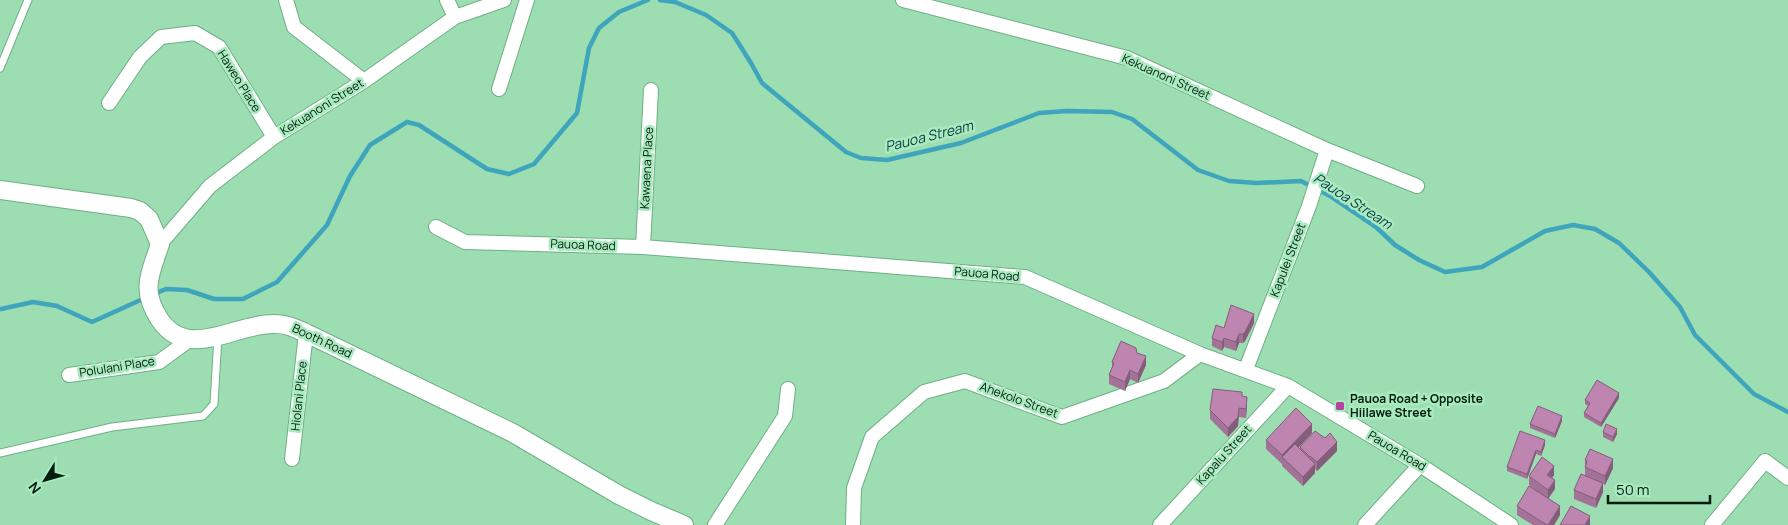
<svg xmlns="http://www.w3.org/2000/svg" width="1788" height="525" viewBox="0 0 1788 525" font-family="Manrope,sans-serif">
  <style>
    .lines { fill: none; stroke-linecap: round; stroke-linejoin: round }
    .stream { stroke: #3ea5bc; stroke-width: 4.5 }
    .service-casing { stroke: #6faf86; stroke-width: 9 }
    .minor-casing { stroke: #6faf86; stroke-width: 16 }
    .tertiary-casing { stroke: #6faf86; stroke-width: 20 }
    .service { stroke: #fff; stroke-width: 7 }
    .minor { stroke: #fff; stroke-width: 14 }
    .tertiary { stroke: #fff; stroke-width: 18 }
    .wall { fill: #a37297 }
    .shaded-wall { fill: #845d7b }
    .building { fill: #bd85b0; stroke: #845d7b }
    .poi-dot { fill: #b444a0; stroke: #a9eabf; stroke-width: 2 }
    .labels { text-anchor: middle; stroke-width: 5; stroke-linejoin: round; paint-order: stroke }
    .street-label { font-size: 12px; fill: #031d0e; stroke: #a9eabf }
    .poi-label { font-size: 12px; font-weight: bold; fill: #031d0e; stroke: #a9eabf; text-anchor: start }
    .water-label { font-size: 14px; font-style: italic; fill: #0d3c46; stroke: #a9eabf }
  </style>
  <rect width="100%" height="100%" fill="#9cddb2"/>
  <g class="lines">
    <!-- stream -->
    <path class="stream" d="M660,0l15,2 31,13 26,18 19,30 11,20 84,69 15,6 26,2 74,-17 78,-30 28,-2 45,1 20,7 66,51 31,11 28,2 44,-2 29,15 47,32 18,17 24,15 26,12 37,-5 63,-36 28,-6 22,4 24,14 30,29 31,35 15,28 59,59 34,18
      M154,294l12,-5 21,1 27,9h29l34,-17 50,-57 23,-49 20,-31 37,-23 12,3 68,44 22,5 25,-10 43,-51 12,-65 10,-20 20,-16 29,-12
      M1,309l32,-7 24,4 35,16 53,-24"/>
    <defs>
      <path id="service" d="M0,68l28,-68
        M0,453l112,-26 91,-11 11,-12 4,-68"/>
      <path id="minor" d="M286,0l8,27 70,54
        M447,0l8,17
        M903,0l224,58 200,92 90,36
        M499,89l28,-89
        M109,103l31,-46 21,-20 34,-4 24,14 55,90
        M436,227l29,15 178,5 382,30 175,77 88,32 132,79 91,60
        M160,244l50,-58 64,-49 90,-56 91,-64 49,-17
        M643,247l8,-157
        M1246,369l63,-163 18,-56
        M69,375l90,-13 30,-22
        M292,459l14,-126
        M715,525l70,-109 3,-27
        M853,525l1,-37 18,-51 52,-45 41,-11 97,36 102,-36 36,-27
        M1160,525l128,-139
        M1365,525l55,-60
        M1712,525l53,-64 23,17"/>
      <path id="tertiary" d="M0,190l131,18 9,3 9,8 11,25c-10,31 -20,46 0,76 28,41 74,4 113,4 11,-1 22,4 33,9l207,100 106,62 32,16 33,14"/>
    </defs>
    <!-- service casing -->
    <use href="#service" class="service-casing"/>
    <!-- minor casing -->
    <use href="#minor" class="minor-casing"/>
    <!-- tertiary casing -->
    <use href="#tertiary" class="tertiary-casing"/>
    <!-- service -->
    <use href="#service" class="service"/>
    <!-- minor -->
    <use href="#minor" class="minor"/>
    <!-- tertiary -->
    <use href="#tertiary" class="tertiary"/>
  </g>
  <!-- wall -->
  <path class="wall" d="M1254,323l-9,18 -2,2h-4l-3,8 -12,-4 -2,4 -10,-5v-8l12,-10z
    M1137,353l9,12 -8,18 -8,-4 -5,12 -16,-7v-9l3,-7v-6z
    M1242,396l5,10 -1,12 -7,-1 -1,9 -10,11 -18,-18v-9z
    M1619,398l-18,29 -17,-10v-4l4,-7 -3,-2v-4z
    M1562,421l-7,17 -25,-10v-4z
    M1603,432l14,2 -4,8 -10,-5z
    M1312,433l-13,14 1,2v-2l37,4 -20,20 -2,-2v4l-12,13 -21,-20v-2l-16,-15v-9z
    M1545,445l-4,11 -5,-2 -9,25 -20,-8v-4z
    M1585,460l28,8 -8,17 -2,-1v8l-7,16 -22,-9v-9l11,-15z
    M1554,475l-2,3 3,11 -7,9 12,17 -6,10h-21l-16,-10v-9l26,-10 -14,-11v-9z"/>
  <!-- shaded-wall -->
  <path class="shaded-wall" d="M1254,314v9l-9,18 -2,2v-9z
    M1239,334v9l-3,8v-9z
    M1224,338v9l-2,4v-9z
    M1146,356v9l-8,18v-9z
    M1130,370v9l-5,12v-9z
    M1619,393v5l-18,29v-4z
    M1247,397v9l-1,12v-9z
    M1239,408l-1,18 -10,11v-9z
    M1562,416v5l-7,17v-4z
    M1312,424v9l-26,28 -4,-3v-3z
    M1617,429v5l-4,8v-5z
    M1545,440v5l-4,11v-4z
    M1337,442v9l-20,20v-9z
    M1536,450v4l-9,25v-5z
    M1613,459v9l-8,17v-9z
    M1315,464v9l-12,13v-9z
    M1554,466v9l-7,9v-9z
    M1555,480v9l-7,10v-9z
    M1603,483v9l-7,16v-9z
    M1560,506v9l-6,10h-6z
    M1590,516v9h-5z"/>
  <!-- building -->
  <path class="building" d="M1231,305l23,9 -9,18 -2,2h-4l-3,8 -12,-4 -2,4 -10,-4 4,-13 8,3z
    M1121,341l15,7 1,5 9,3 -8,18 -8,-4 -5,12 -16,-7 5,-12 -2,-1z
    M1597,380l22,13 -18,30 -17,-10 6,-10 -5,-3z
    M1213,389l29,3v4l5,1 -1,12 -7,-1 -1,9 -10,11 -18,-18z
    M1538,406l24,10 -7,18 -25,-10z
    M1296,408l16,16 -30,31 -16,-15z
    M1606,424l11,5 -4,8 -10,-5z
    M1315,431l10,7 5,-5 7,9 -20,20 -7,-6v1l-10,-10z
    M1520,431l25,9 -4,12 -5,-2 -9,24 -20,-7z
    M1295,444l20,20 -12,13 -21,-20z
    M1590,449l23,10 -8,17 -20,-9 2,-6 -2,-1z
    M1542,457l12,9 -7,9 8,5 -7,10 -19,-14z
    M1581,474l22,9 -7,16 -22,-9z
    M1529,486l31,20 -12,19h-1l-30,-19z
    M1571,506l19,10 -5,9h-25z"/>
  <!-- markers -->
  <rect class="poi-dot" x="1335" y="401" width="10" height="10" rx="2.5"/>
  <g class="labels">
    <!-- street labels -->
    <g class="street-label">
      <text transform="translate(1166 77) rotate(24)" y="4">Kekuanoni Street</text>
      <text transform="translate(239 81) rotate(58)" y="4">Haweo Place</text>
      <text transform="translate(322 107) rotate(-32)" y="4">Kekuanoni Street</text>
      <text transform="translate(647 168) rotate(-87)" y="4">Kawaena Place</text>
      <text transform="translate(583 245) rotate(2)" y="4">Pauoa Road</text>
      <text transform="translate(1288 260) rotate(-69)" y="4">Kapulei Street</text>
      <text transform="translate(987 274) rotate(5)" y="4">Pauoa Road</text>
      <text transform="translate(322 341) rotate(25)" y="4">Booth Road</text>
      <text transform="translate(117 367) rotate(-9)" y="4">Polulani Place</text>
      <text transform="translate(299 396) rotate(-84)" y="4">Hiolani Place</text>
      <text transform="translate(1019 400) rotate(20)" y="4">Ahekolo Street</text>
      <text transform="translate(1397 451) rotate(31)" y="4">Pauoa Road</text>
      <text transform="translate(1224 455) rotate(-48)" y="4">Kapalu Street</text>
    </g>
    <!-- poi labels -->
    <g class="poi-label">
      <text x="1350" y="403">Pauoa Road + Opposite<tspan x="1350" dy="14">Hiilawe Street</tspan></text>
    </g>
    <!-- water labels -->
    <g class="water-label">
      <text transform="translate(929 136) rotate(-14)" y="5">Pauoa Stream</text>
      <text transform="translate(1353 201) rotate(33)" y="5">Pauoa Stream</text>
    </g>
  </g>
  <!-- north arrow -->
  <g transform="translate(45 480) rotate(233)" stroke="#a9eabf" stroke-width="4" paint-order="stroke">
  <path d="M0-4L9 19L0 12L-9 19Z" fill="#031d0e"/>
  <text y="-8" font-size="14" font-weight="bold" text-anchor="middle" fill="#031d0e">N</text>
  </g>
  <!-- scale -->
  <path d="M1608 495v8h102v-8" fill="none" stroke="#031d0e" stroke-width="2.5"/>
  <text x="1616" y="495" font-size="15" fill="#031d0e" stroke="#a9eabf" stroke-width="4" paint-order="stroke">50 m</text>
</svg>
